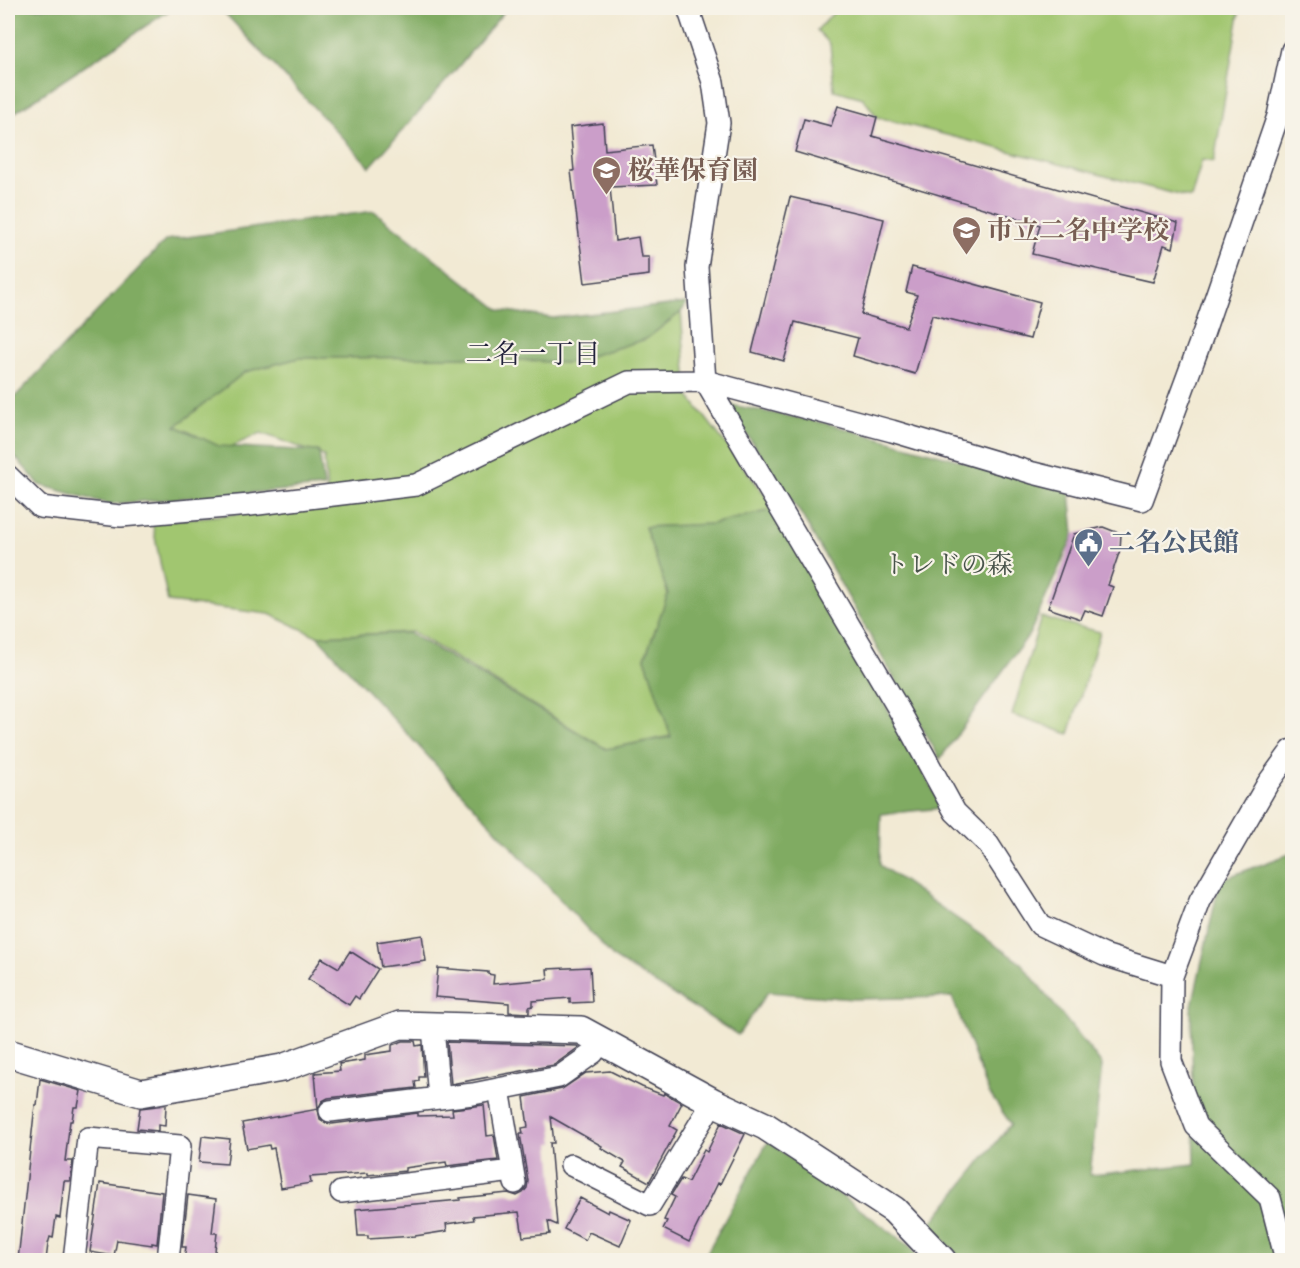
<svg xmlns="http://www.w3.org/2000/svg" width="1300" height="1268" viewBox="0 0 1300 1268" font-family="'Sorts Mill Goudy','Noto Serif JP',serif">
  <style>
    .green { fill: #a1c670; stroke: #627456; stroke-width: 1.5 }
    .forest { fill: #80ab62; stroke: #51664e; stroke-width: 1.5 }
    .building { fill: #cb9ec9 }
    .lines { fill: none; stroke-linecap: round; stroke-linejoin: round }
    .minor-casing { stroke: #414052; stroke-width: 24 }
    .tertiary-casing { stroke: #414052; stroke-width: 30 }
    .minor { stroke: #fff; stroke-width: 21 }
    .tertiary { stroke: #fff; stroke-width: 27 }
    .labels { text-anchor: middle; stroke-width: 4.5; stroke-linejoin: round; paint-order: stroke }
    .education-label { font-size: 26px; font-weight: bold; fill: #785e54; stroke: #f7f3e8; text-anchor: start }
    .service-label { font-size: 26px; font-weight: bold; fill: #4e5e75; stroke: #f7f3e8; text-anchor: start }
    .park-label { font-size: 26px; fill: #48534b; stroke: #f7f3e8 }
    .neighbourhood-label { font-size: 27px; fill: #22223b; stroke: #f7f3e8 }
  </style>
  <rect width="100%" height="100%" fill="#f7f3e8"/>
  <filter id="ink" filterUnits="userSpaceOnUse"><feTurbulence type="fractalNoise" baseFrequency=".0167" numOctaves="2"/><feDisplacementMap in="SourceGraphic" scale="12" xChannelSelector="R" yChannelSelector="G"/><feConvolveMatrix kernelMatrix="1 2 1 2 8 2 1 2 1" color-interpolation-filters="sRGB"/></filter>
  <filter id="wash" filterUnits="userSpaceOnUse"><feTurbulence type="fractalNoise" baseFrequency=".008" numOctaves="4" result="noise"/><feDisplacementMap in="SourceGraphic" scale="24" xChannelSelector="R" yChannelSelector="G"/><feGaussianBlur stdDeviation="1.35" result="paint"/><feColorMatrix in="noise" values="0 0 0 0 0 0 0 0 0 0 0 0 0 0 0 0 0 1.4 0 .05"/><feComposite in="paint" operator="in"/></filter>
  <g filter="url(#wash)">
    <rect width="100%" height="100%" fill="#f2ead4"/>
    <!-- green -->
    <path class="green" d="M838,8h402l-26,154 -12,-2 -11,38 -314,-81 -14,-19 -29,-8 -4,-46 -13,-14z
      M681,312l7,83 88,114 -64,15 -67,3 23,67 -23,64 26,78 -65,13 -193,-117 -96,4 -48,-22 -101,-12 -16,-80 176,-17 -4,-49 -63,-23 -37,17 -48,-24 69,-54 54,-14 171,-1 97,6 79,-24z
      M1041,617l59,15 -31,102 -57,-19z"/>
    <!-- forest -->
    <path class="forest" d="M8,8h165l-165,109z
      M220,8h287l-53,64 -84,95z
      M374,211l126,99 53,8 134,-15 -6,9 -35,27 -79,24 -97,-6 -171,1 -54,14 -69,54 43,20 100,5 5,36 -215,17 -69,-19 -32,-36v-45l158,-164z
      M726,404l99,19 245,68 4,43 -44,99 -90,126 -139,-245z
      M776,509l167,299 -62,6 -1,51 141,98 81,102 -12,110 105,-11 -4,-154 29,-130 72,-27v407h-330l-32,-35 81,-101 -22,-31 -37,-96 -99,2 -85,-7 -30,43 -124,-77 -297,-322 92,-3 197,116 65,-12 -26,-79 23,-64 -23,-67 67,-3z
      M768,1141l144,107 6,12h-215z"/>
    <g id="blocks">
      <!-- building -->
      <path class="building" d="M838,106l39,11 -5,19 306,87 -5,25 -9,-3 -11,37 -121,-28 8,-29 -245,-73 9,-33 27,7z
        M603,123l2,27 47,-5 5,40 -47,2 5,54 23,-4 3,20h8v18l-64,8 -14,-112h3l-4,-44z
        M790,197l94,22 -23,95 45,13 11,-32 -11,-3 6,-25 128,35 -10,37 -98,-24 -17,59 -62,-18 5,-18 -63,-16 -11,39 -32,-9z
        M1103,527l18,7 -1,16 -12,35 5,2 -10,29 -18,-6 -4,9 -33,-11 26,-74z
        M422,935l4,26 -45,6 -4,-25z
        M350,951l28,18 -19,30 -4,-3 -6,9 -41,-26 14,-21 17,10z
        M590,967l2,35 -22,1v-5l-37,3v5l-4,1v6l-20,-1v-9l-74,-6 3,-29 50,4v2l6,1 -1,9 55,-5 -1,-10z
        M403,1041h12l1,5 6,-1 2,32h-5v4l-4,1 1,6 -88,10 -6,3 -4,8 -3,-36 25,-2 -1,-7 26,-4v-5l27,-4v-6z
        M447,1042l130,4 2,1 -25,18 -103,19z
        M610,1071l32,16 21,8 1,-2 18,10 -12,23 7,4 -28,52 -27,-15 3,-5 -24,-14 1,-2 -51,-29 3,26h-4l7,82 -9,-4 2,13 -27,3 -4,-25 -46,4 1,4 -28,4 1,7 -32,5 -47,3v-3h-10l-2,-27 71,-6 33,-3v-2l48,-5 9,3 6,-3 4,-5 1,-7 -8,-47h3l-1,-6 6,-1 -4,-30 38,-8 24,-16z
        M40,1079l41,12 -3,16h-4l-2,14h-2l-5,40h8l-3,20h-6l-4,37 -4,-1 -3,21 -3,-1 -2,7 -2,16h-28l17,-155h2z
        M166,1105l-1,21 -7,-1v6l-21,-2 3,-21z
        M484,1105l3,31 7,-1 4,25 -51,6 -1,-4 -41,6v3l-37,4v-2l-58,4 1,6 -30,5 -7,-40 -4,1 -1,-4 -22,4 -5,-26 76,-14 2,10 6,4 6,1 86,-11v3l35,-1 -1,-6z
        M721,1123l24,11 -25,50 -2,-1 -29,59 -26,-13 4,-8 -3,-1 11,-23 -4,-2 10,-16 7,3 16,-32 3,2z
        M202,1136l28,3 -3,25 -28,-2z
        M100,1183l62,9 -5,52 -5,-1v2l-35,-5 -3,16 -24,-4z
        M188,1195l28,4 -4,34h5l-3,27h-30l2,-13h-4z
        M580,1198l28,15 1,-3 22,10 -11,26 -31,-14 -4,8 -21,-11z"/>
    </g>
  </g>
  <g filter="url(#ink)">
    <use href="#blocks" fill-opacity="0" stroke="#414052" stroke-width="1.5"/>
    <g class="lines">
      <defs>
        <path id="minor" d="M688,8l25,74 6,41 -22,144 8,114 193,327 57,104 33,32 52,81 64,30 68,21
          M8,476l32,31 81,9 129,-11 166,-20 213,-103 76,-1 187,50 141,42 109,27 59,-160 77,-224 14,-66
          M433,1027l6,71
          M499,1089l16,94
          M330,1111l143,-17 86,-17 34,-24 9,-12
          M571,1165l79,40 63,-103
          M341,1192l172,-21
          M74,1260l14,-122 92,8 -12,114
          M1286,1260l-16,-62 -74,-72 -25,-65 1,-85 28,-75 68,-118 24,-33"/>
        <path id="tertiary" d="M8,1053l133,40 141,-25 118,-43 181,5 132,72 52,24 129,84 48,50"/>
      </defs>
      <!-- minor casing -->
      <use href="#minor" class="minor-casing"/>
      <!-- tertiary casing -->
      <use href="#tertiary" class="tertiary-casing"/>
      <!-- minor -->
      <use href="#minor" class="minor"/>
      <!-- tertiary -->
      <use href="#tertiary" class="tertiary"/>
    </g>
  </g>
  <!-- icons -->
  <defs>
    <symbol id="school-pin" viewBox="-11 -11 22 30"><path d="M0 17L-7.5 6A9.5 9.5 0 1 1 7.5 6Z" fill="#8d6e63" stroke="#f7f3e8"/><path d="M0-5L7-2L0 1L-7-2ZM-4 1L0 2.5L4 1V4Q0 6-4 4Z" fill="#fff"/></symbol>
    <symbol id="civic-pin" viewBox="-11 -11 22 30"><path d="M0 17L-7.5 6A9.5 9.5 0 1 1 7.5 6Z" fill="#5c6f8a" stroke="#f7f3e8"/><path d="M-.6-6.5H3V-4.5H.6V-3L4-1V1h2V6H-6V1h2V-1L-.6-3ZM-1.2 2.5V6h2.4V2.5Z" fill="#fff"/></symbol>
  </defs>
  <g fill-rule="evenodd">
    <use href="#school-pin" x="590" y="154" width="33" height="45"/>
    <use href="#school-pin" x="950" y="214" width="33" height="45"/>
    <use href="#civic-pin" x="1072" y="526" width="33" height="45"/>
  </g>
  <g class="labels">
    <!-- education labels -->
    <g class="education-label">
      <text x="628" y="179">桜華保育園</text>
      <text x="987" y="239">市立二名中学校</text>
    </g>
    <!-- service labels -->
    <g class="service-label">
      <text x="1109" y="551">二名公民館</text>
    </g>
    <!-- park labels -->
    <g class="park-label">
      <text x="948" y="573">トレドの森</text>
    </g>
    <!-- neighbourhood labels -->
    <g class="neighbourhood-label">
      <text x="533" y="363">二名一丁目</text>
    </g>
  </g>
  <!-- margin -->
  <rect width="1300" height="1268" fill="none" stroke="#f7f3e8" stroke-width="30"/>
</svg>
